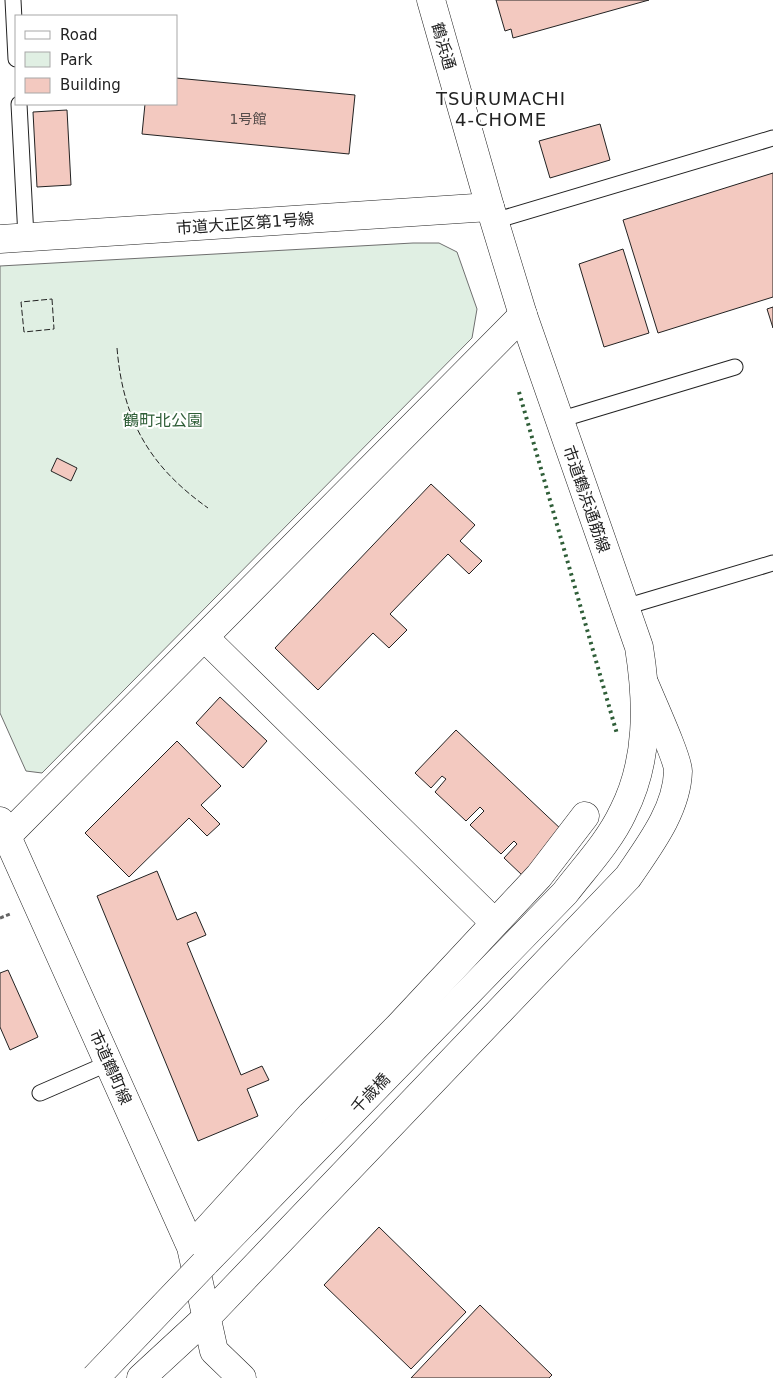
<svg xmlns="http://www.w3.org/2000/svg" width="773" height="1378" viewBox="0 0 773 1378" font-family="'DejaVu Sans','Noto Sans JP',sans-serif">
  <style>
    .green { fill: #e0efe3; stroke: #6f6f6f }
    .building { fill: #f3c9c0; stroke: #222 }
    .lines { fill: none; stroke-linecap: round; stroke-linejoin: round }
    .lane-casing { stroke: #222; stroke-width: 17 }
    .street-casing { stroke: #222; stroke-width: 29 }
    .secondary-casing { stroke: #222; stroke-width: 29 }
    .primary-casing { stroke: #222; stroke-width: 29 }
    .path { stroke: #646464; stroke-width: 3; stroke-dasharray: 4 2.5; stroke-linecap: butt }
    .lane { stroke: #fff; stroke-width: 15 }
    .street { stroke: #fff; stroke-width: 28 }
    .secondary { stroke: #fff; stroke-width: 28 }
    .primary { stroke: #fff; stroke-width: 28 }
    .primary-bridge-casing { stroke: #222; stroke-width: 29; stroke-linecap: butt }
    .primary-bridge { stroke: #fff; stroke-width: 28 }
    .hedge { stroke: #2f5e38; stroke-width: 4; stroke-dasharray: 2.5 4; stroke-linecap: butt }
    .fence { stroke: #222; stroke-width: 1; stroke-dasharray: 6 2.5; stroke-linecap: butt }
    .labels { text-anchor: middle; stroke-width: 4; stroke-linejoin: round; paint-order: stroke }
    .number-label { font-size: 14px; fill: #564c4a }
    .street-label { font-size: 16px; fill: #222; stroke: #fff }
    .park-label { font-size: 16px; fill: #2f5e38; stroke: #fff }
    .neighbourhood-label { font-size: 18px; letter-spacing: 1px; fill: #222; stroke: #fff }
  </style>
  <rect width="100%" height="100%" fill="#fff"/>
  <!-- green -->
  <path class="green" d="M413,243h26l18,9 20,57 -5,29 -430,435 -16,-2 -26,-58v-447z"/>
  <!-- building -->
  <path class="building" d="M496,0h153l-136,38 -2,-9 -6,2z
    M176,78l179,17 -6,59 -207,-20 3,-30h31z
    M67,110l4,75 -34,2 -4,-75z
    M600,124l10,36 -60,18 -11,-37z
    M773,173v124l-115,36 -35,-113z
    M623,249l26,84 -45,14 -25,-83z
    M773,307v21l-6,-19z
    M57,458l20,10 -6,13 -20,-10z
    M431,484l44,41 -15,16 22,20 -13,13 -21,-20 -58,60 17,16 -18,18 -16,-15 -55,57 -43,-42z
    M220,697l47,44 -24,27 -47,-45z
    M456,730l107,101 -41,44 -18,-17 13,-14 -3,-3 -13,13 -31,-29 14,-14 -4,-4 -14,14 -31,-29 11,-13 -4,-3 -11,12 -16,-15z
    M177,741l44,45 -20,19 19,19 -13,12 -18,-18 -60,59 -44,-44z
    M157,871l20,49 19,-8 10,23 -19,8 54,132 21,-9 7,14 -22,9 11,27 -60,25 -101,-245z
    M8,970l30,67 -28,13 -10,-23v-54z
    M379,1227l87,85 -55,57 -87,-84z
    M480,1305l72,70 -3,3h-138z"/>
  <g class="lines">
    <defs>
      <path id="lane" d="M13,0l3,59
        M19,104l7,133
        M494,221l279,-83
        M559,420l176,-53
        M625,607l148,-44
        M40,1093l69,-30"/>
      <path id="street" d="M205,638l290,285
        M0,821l191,426 23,104 28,27
        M191,1247l120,-132 89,-90 139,-149 46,-60
        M206,1318l422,-441c21,-31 49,-67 50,-106 0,-12 -27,-71 -33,-86"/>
      <path id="secondary" d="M431,0l59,207
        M0,839l7,-3 516,-521
        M141,1378l65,-60"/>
      <path id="primary" d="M0,239l490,-32 33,108 116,332c9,56 10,114 -16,165 -14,30 -38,55 -58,81l-361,371"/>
    </defs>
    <!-- lane casing -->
    <use href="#lane" class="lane-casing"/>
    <!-- street casing -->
    <use href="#street" class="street-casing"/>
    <!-- secondary casing -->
    <use href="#secondary" class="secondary-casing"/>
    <!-- primary casing -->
    <use href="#primary" class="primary-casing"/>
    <!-- path -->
    <path class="path" d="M0,918l10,-4"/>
    <!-- lane -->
    <use href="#lane" class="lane"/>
    <!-- street -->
    <use href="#street" class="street"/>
    <!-- secondary -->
    <use href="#secondary" class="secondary"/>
    <!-- primary -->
    <use href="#primary" class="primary"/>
    <defs>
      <path id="primary-bridge" d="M95,1378l109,-114"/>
    </defs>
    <!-- primary-bridge casing -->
    <use href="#primary-bridge" class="primary-bridge-casing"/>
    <!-- primary-bridge -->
    <use href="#primary-bridge" class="primary-bridge"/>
    <!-- hedge -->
    <path class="hedge" d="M519,392l98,342"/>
    <!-- fence -->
    <path class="fence" d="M52,299l2,30 -30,3 -3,-30z
      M117,348c6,72 32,118 91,160"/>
  </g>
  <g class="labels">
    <!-- number labels -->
    <g class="number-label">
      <text x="248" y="124">1号館</text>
    </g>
    <!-- street labels -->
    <g class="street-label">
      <text transform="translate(444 46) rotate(74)" y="6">鶴浜通</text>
      <text transform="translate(245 223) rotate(-4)" y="6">市道大正区第1号線</text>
      <text transform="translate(587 499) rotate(71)" y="6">市道鶴浜通筋線</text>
      <text transform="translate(111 1067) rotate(66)" y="6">市道鶴町線</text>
      <text transform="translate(370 1093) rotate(-46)" y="6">千歳橋</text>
    </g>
    <!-- park labels -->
    <g class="park-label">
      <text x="163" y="426">鶴町北公園</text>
    </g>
    <!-- neighbourhood labels -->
    <g class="neighbourhood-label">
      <text x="501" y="105">TSURUMACHI<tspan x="501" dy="21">4-CHOME</tspan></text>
    </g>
  </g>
  <!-- legend -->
  <rect x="15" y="15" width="162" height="90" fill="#ffffff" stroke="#a7a7a7"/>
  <rect x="25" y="31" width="25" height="8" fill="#ffffff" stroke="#a7a7a7"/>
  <text x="60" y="40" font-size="15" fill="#222222">Road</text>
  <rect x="25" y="52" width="25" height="15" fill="#e0efe3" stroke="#a7a7a7"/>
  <text x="60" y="65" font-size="15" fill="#222222">Park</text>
  <rect x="25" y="78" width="25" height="15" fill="#f3c9c0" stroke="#a7a7a7"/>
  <text x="60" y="90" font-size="15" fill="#222222">Building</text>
</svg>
